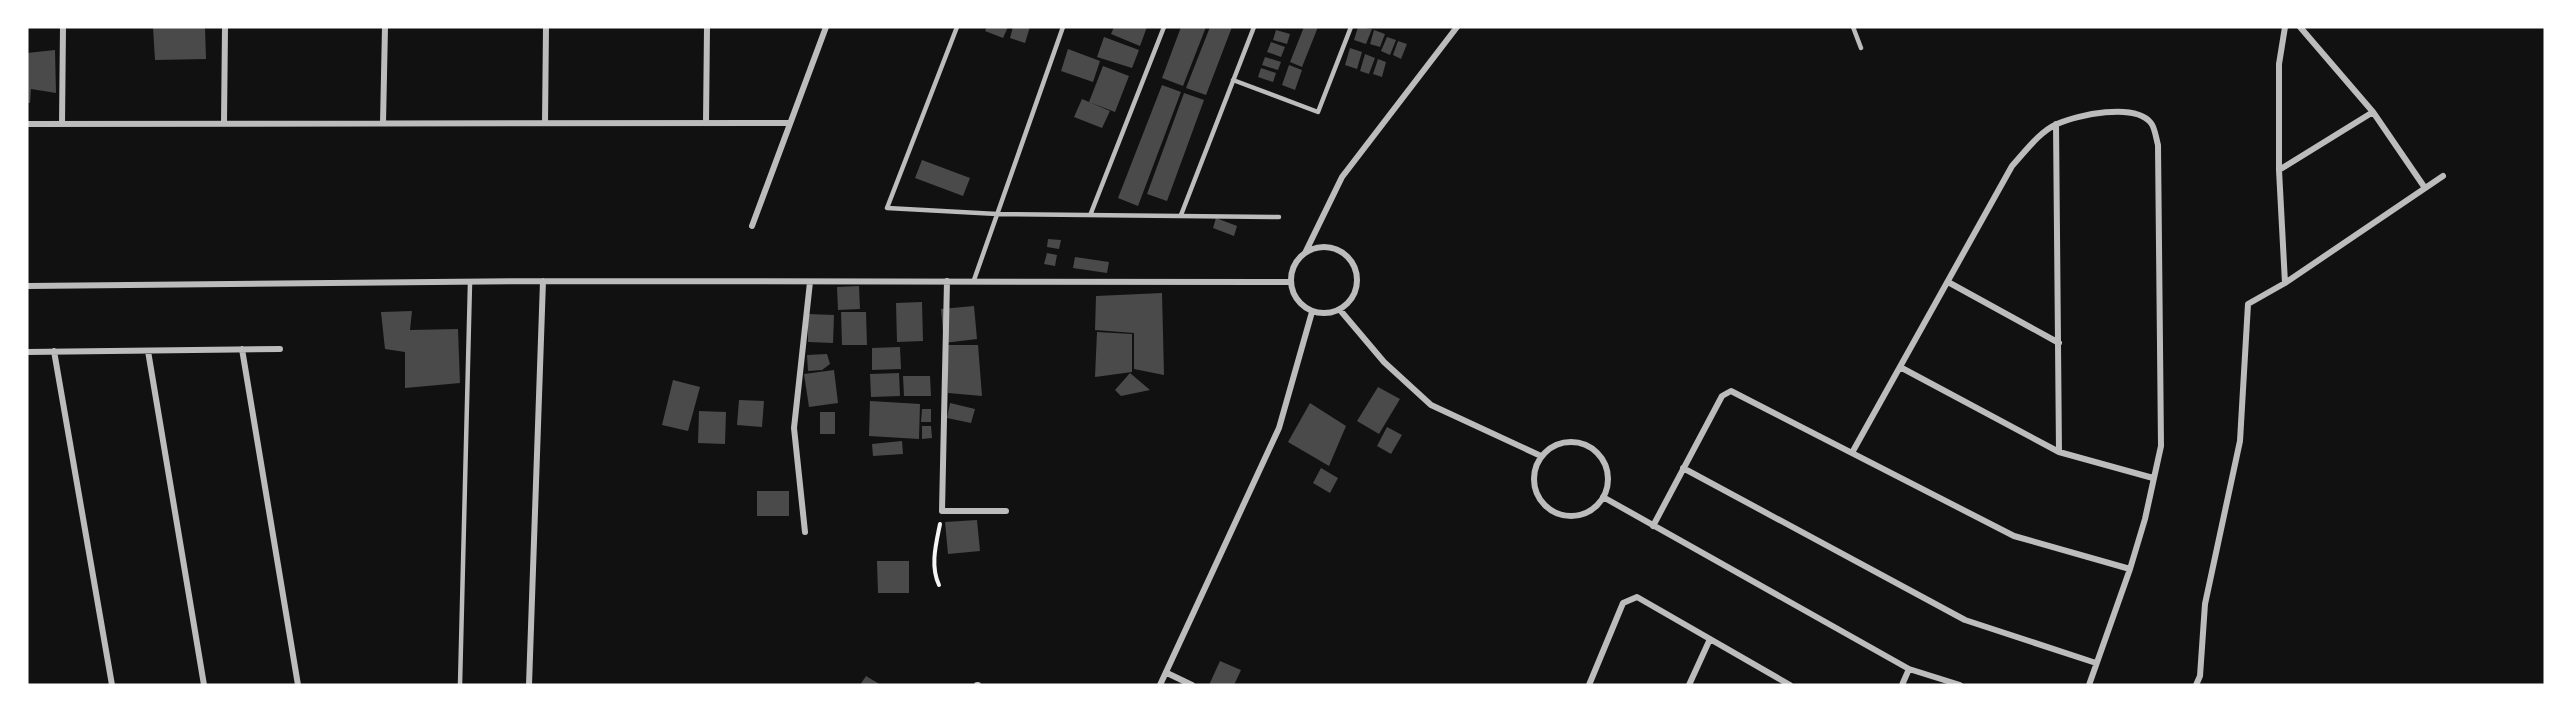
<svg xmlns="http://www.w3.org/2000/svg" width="2572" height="712" viewBox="0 0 2572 712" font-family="'DM Sans',sans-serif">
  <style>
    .building { fill: #4a4a4a }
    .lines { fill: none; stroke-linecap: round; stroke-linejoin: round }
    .path { stroke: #f5f5f5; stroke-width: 4 }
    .service { stroke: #bcbcbc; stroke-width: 4.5 }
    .minor { stroke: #bcbcbc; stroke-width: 6 }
  </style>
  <rect width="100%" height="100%" fill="#111"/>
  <!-- building -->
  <path class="building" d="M153,27h52l1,32 -51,1z
    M987,27h21l-5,11 -18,-7z
    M1013,27h17l-5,16 -15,-5z
    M1114,27h33l-7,19 -29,-12z
    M1181,27h25l-23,59 -21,-8z
    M1210,27h22l-26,68 -20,-7z
    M1304,27h14l-16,40 -12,-5z
    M1358,27l14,2 -6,15 -12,-4z
    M1276,30l14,4 -3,10 -14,-4z
    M1374,30l11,4 -5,13 -10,-3z
    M1104,37l35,13 -7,18 -35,-11z
    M1387,37l9,3 -6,15 -9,-4z
    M1398,41l9,3 -6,15 -8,-4z
    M1271,42l14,5 -4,10 -14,-5z
    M1350,48l12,4 -5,17 -12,-4z
    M1068,49l32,12 -7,21 -32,-11z
    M55,50l1,43 -25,-4 -1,14h-3v-50z
    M1365,54l10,4 -6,16 -9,-3z
    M1265,57l16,5 -3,8 -16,-5z
    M1378,59l8,3 -4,15 -9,-3z
    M1289,65l13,5 -7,20 -13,-5z
    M1103,66l26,10 -14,36 -26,-10z
    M1261,68l15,5 -3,9 -15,-5z
    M1162,85l19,7 -43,114 -20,-8z
    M1184,93l20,7 -37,101 -20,-7z
    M1082,99l28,12 -8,17 -28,-11z
    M922,160l48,18 -7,18 -48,-18z
    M1216,218l21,8 -3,10 -21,-8z
    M1048,239l13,1 -2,9 -12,-2z
    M1047,253l10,2 -2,11 -11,-2z
    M1075,257l34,5 -2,11 -34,-5z
    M859,286l1,23 -22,1 -1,-23z
    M1162,293l2,82 -30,-6v-36l-39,-3 1,-34z
    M922,302l1,39 -26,1 -1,-39z
    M974,306l3,33 -33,4 -3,-34z
    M412,311l-2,19 48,-1 2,54 -55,5v-36l-20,-3 -4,-37z
    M841,312h25l1,33h-25z
    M808,314l26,1 -1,28 -25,-1z
    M1097,332l35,2v38l-37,5z
    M948,345h30l4,51 -34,-3z
    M900,347l1,22 -29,1v-22z
    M827,354l3,10 -8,6 -14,1 -1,-16z
    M834,370l4,33 -29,4 -5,-33z
    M899,373l1,23 -29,1 -1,-23z
    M1130,373l20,17 -29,6 -6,-6z
    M903,376h27l1,20h-27z
    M673,380l27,7 -12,44 -26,-6z
    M1378,387l22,12 -21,35 -22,-13z
    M739,400l25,1 -2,26 -25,-2z
    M870,401l50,3 -1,35 -50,-3z
    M950,403l25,6 -4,14 -24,-5z
    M1310,403l36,23 -17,40 -41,-24z
    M922,409h9v13h-10z
    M699,411l27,1 -1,32 -27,-1z
    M820,412h15v22h-15z
    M922,426h9l1,12 -10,1z
    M1387,427l15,8 -11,19 -14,-8z
    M902,441l1,13 -30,2 -1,-12z
    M1321,468l17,10 -8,15 -17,-10z
    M757,491h32v25h-32z
    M977,520l3,31 -32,3 -3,-32z
    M877,561h32v32h-31z
    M1220,661l21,9 -7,15h-25z
    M866,676l15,9h-21z"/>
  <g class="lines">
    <!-- path -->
    <path class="path" d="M939,585c-9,-19 -3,-41 1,-61"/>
    <!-- service -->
    <path class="service" d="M957,27l-70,181 110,6 282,3
      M1853,27l8,21
      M1233,80l85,32 33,-85
      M1091,213l73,-186
      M1181,215l73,-188
      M974,280l89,-253
      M460,685l10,-402"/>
    <!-- minor -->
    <path class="minor" d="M2285,27l-6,37v106l6,113
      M2300,27l73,85 52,76
      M224,123l1,-96
      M383,123l2,-96
      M545,123l1,-96
      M706,123l1,-96
      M27,124l762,-1
      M62,124l1,-97
      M2056,124l3,328 94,26
      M2279,170l94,-58
      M752,226l74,-199
      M1291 280a33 33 0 1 1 66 0a33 33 0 1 1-66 0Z
      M1305,253l37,-76 115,-150
      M947,281l-5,230h64
      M1948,282l111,61
      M27,286l516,-5 747,1
      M1340,310l44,52 47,43 110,51
      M242,349l56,336
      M54,351l58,334
      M148,351l56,334
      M27,352l253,-3
      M1900,367l159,85
      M1534 479a37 37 0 1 1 74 0a37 37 0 1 1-74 0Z
      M1853,451l159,-285c13,-14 27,-34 45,-42 20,-9 78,-22 94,-1 4,5 5,15 7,22l3,301 -16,73 -15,50 -41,116
      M1683,468l282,152 131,43
      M1603,497l306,172 51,16
      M1653,526l69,-130 9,-5 283,145 116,33
      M805,532l-11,-104 16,-146
      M1167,673l25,12
      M529,685l14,-404
      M977,685h1
      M1160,685l119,-257 33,-116
      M1589,685l34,-82 14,-6 153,88
      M1689,685l21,-46
      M1902,685l7,-16
      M2196,685l4,-9 5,-72 35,-163 8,-137 37,-21 158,-107"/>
  </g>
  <!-- border -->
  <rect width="2572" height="712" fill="none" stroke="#ffffff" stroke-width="57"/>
</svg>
